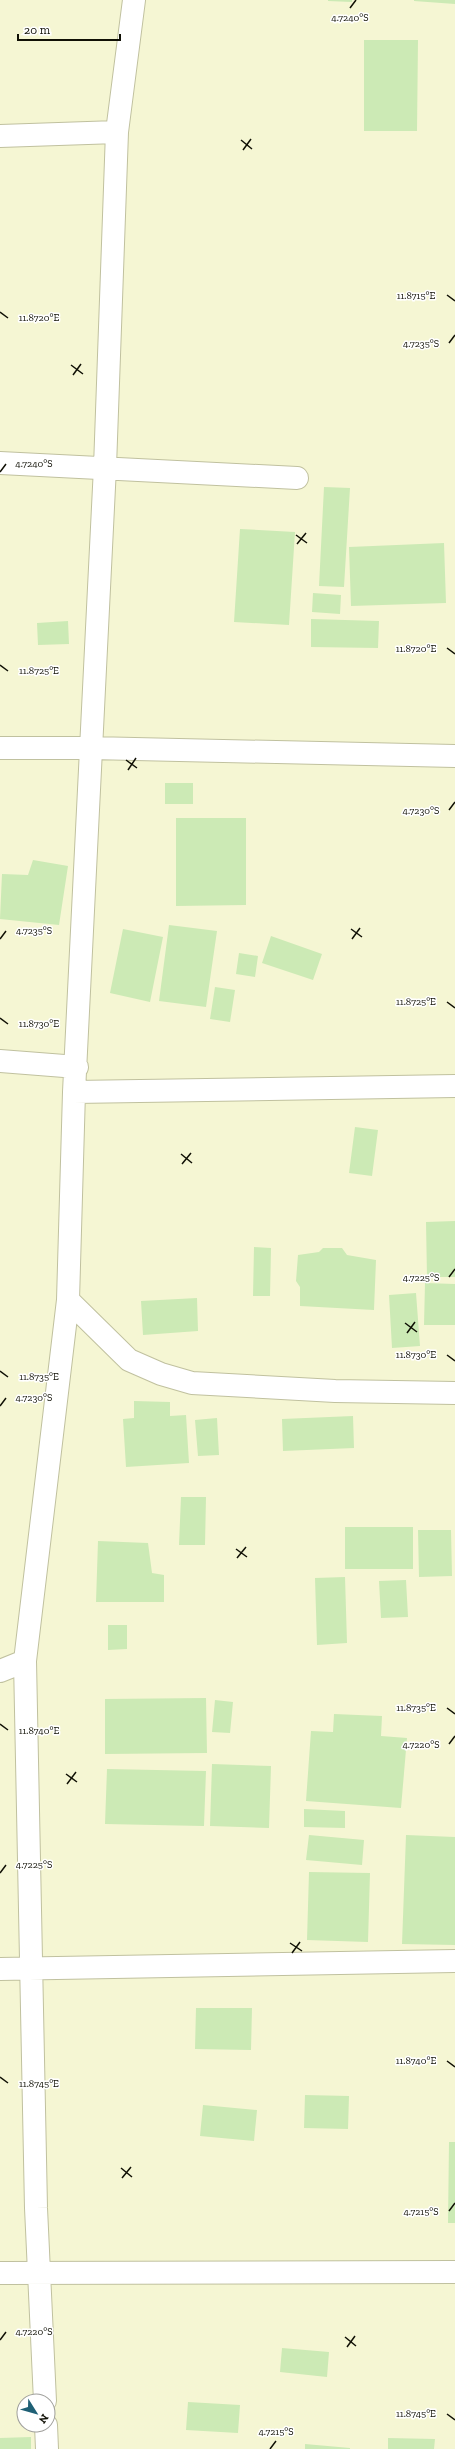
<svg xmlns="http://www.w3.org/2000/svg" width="455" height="2449" viewBox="0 0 455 2449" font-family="'Zilla Slab',serif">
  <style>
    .building { fill: #cceab5 }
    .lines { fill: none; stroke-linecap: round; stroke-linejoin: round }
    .minor-casing { stroke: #c0c19f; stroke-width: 24 }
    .minor { stroke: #fff; stroke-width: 22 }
    .ticks { fill: none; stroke: #101005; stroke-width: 1.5 }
    .ticks-label { font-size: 10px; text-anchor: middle; fill: #101005; stroke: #fff; stroke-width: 3; stroke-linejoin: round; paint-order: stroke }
  </style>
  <rect width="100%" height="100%" fill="#f5f6d3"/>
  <!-- building -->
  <path class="building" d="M328,0h24v2l-24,-1z
    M414,0h41v4l-41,-3z
    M364,40h54l-1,91h-53z
    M324,487l26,1 -6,99 -25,-1z
    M240,529l55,3 -6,93 -55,-3z
    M444,543l2,60 -95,3 -2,-59z
    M313,593l28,2 -1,19 -28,-2z
    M311,619l68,2 -1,27 -67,-1z
    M68,621l1,23 -31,1 -1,-22z
    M165,783h28v21h-28z
    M176,818h70v87l-70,1z
    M33,860l35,6 -9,59 -59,-6 2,-45 26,1z
    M169,925l48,6 -11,76 -47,-6z
    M123,929l40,8 -13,65 -40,-9z
    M271,936l51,18 -9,26 -51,-17z
    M239,953l19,3 -3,21 -19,-3z
    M215,987l20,3 -5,32 -20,-3z
    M355,1127l23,3 -6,46 -23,-3z
    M455,1221v56h-28l-1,-55z
    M254,1247l17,1 -1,48h-17z
    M323,1248h19l5,7 29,5 -2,50 -74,-4v-19l-4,-6 2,-26 21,-3z
    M425,1283l30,1v41h-31z
    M416,1293l4,53 -28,2 -3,-53z
    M197,1298l1,33 -55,4 -2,-34z
    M134,1401l36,1v14l16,-1 3,48 -63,4 -3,-48 11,-1z
    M353,1416l1,32 -71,3 -1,-32z
    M217,1418l2,37 -21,1 -3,-36z
    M181,1497h25l-1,48h-26z
    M345,1527h68v42h-68z
    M418,1530h33l1,46 -33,1z
    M98,1541l50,2 4,30 12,2v27h-68z
    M345,1577l2,66 -30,2 -2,-67z
    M406,1580l2,37 -27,1 -2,-37z
    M108,1625h19v24l-19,1z
    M206,1698l1,55 -102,1v-55z
    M215,1700l18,2 -3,31 -18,-1z
    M334,1714l48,2 -1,20 26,2 -6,70 -95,-7 5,-70 22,1z
    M212,1764l59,2 -2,62 -59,-2z
    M107,1769l99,2 -2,55 -99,-2z
    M304,1809l41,2v17l-41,-1z
    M309,1835l55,5 -2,25 -56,-5z
    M406,1835l49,2v108l-53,-1z
    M309,1872l61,1 -2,69 -61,-2z
    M196,2008h56l-1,42 -56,-1z
    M305,2095l44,1 -1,33 -44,-1z
    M203,2105l54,5 -3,31 -54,-5z
    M449,2142h6v81h-7z
    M282,2348l47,4 -2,25 -47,-5z
    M188,2402l52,3 -2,28 -52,-3z
    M31,2437v12h-31v-11z
    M388,2438l47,1 -1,10h-46z
    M305,2444l45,4v1h-45z"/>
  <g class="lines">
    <defs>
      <path id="minor" d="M0,136l117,-4
        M0,463l297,15
        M0,748h91l364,8
        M0,1061l77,6
        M74,1092l381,-6
        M68,1300l61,60 32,14 31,9 143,8 120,2
        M0,1671l25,-10
        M0,1969l455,-8
        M0,2273l455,-1
        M45,2401l-9,-193 -11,-547 43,-361 6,-208 31,-625 12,-335 17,-132
        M46,2425l1,24"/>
    </defs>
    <!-- minor casing -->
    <use href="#minor" class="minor-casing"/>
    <!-- minor -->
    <use href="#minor" class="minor"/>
  </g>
  <!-- ticks -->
  <path class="ticks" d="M350,8l6,-8M241,140l11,9M243,150l8,-11M447,295l8,6M0,312l8,6M449,343l6,-8M71,365l12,9M73,375l8,-11M0,472l6,-8M296,535l11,8M297,544l9,-11M447,648l8,6M0,665l8,6M126,760l11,8M128,770l8,-12M449,810l6,-8M351,929l11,8M0,939l6,-8M352,939l8,-11M447,1002l8,6M0,1018l8,6M181,1154l11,9M182,1164l9,-11M449,1277l6,-8M405,1323l12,9M407,1333l8,-11M447,1355l8,6M0,1371l8,6M0,1406l6,-8M236,1549l11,8M237,1558l9,-11M447,1708l8,6M0,1724l8,6M449,1744l6,-8M66,1774l11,8M67,1784l9,-12M0,1873l6,-8M290,1943l12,8M292,1953l8,-11M447,2061l8,6M0,2077l8,6M121,2168l11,9M122,2178l9,-11M449,2211l6,-8M345,2337l11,9M0,2340l6,-8M347,2347l8,-11M447,2414l8,6M270,2449l6,-8"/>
  <g class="ticks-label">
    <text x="350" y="21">4.7240°S</text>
    <text x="416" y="299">11.8715°E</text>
    <text x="39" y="321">11.8720°E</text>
    <text x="421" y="347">4.7235°S</text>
    <text x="34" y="467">4.7240°S</text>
    <text x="416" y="652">11.8720°E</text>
    <text x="39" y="674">11.8725°E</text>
    <text x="421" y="814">4.7230°S</text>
    <text x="34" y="934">4.7235°S</text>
    <text x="416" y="1005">11.8725°E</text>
    <text x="39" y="1027">11.8730°E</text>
    <text x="421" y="1281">4.7225°S</text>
    <text x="416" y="1358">11.8730°E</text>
    <text x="39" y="1380">11.8735°E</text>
    <text x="34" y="1401">4.7230°S</text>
    <text x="416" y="1711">11.8735°E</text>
    <text x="39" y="1734">11.8740°E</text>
    <text x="421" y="1748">4.7220°S</text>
    <text x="34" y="1868">4.7225°S</text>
    <text x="416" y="2064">11.8740°E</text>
    <text x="39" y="2087">11.8745°E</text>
    <text x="421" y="2215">4.7215°S</text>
    <text x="34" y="2335">4.7220°S</text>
    <text x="416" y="2417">11.8745°E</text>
    <text x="276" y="2435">4.7215°S</text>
  </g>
  <!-- north arrow -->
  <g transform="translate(36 2413) rotate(127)"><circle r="19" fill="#ffffff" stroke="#9f9f9b"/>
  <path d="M0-3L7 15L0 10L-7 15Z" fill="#1f6075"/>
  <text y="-6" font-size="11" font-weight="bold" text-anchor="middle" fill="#101005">N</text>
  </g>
  <!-- scale -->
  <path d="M18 34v6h102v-6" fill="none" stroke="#101005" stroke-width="2"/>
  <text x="24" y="34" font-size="12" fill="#101005" stroke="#ffffff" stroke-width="3" paint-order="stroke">20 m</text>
</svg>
